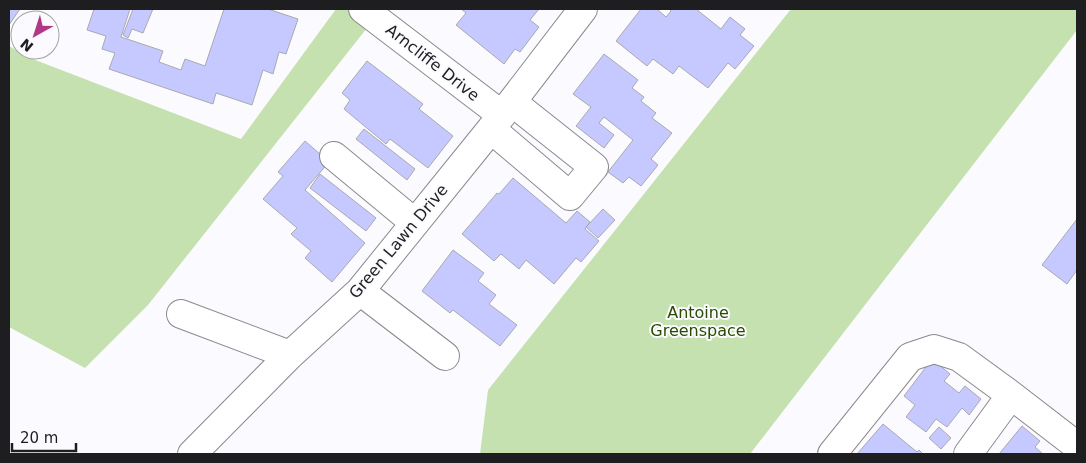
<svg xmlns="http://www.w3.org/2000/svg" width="1086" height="463" viewBox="0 0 1086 463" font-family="'DejaVu Sans',sans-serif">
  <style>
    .green { fill: #c5e1af }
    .building { fill: #c5c9ff; stroke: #a9a9ae }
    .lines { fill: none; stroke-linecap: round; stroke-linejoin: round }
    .minor-casing { stroke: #89898e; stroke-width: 30 }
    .minor { stroke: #fff; stroke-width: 28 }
    .labels { text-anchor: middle; stroke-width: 4; stroke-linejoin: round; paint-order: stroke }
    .street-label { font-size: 16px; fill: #1e1e20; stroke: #fbfbff }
    .park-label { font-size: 16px; fill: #2a4b00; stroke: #fbfbff }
  </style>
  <rect width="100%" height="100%" fill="#fbfbff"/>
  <!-- green -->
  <path class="green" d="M336,9h46l-234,296 -63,63 -76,-41v-281l21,12 211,81z
    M791,9h286v21l-327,424h-270l8,-64z"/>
  <!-- building -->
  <path class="building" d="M9,9h11l-11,16z
    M94,9h36l-9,28 42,14 -4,11 22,8 4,-11 20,7 19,-57h44l30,10 -12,35 -7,-2 -6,22 -10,-4 -11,35 -36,-12 -3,11 -104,-35 6,-16 -13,-4 4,-13 -19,-6z
    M133,9h20l-10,24 -11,-4 -4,9 -5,-3z
    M461,9h78l-9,11 9,7 -19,25 -5,-3 -11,15 -48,-39 10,-12z
    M641,9h16l9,8 5,-6 -2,-2h27l25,20 9,-12 15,12 -5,6 14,11 -19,23 -7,-6 -20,25 -29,-22 -6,8 -20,-15 -6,7 -31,-25z
    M604,54l34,26 -6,8 12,9 -3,4 15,12 -4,5 20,15 -21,26 7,6 -17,21 -12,-9 -6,6 -15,-11 25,-32 -29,-23 -5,6 15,12 -10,13 -28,-22 15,-19 -18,-13z
    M367,61l56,43 -4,5 34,27 -25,32 -38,-29 -4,5 -42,-35 6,-9 -8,-7z
    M364,129l51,40 -8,11 -51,-41z
    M305,141l24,21 -24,28 60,53 -33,39 -27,-24 6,-7 -20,-17 6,-6 -34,-29 20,-23 -5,-4z
    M320,174l56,44 -10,13 -56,-43z
    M513,178l53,45 11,-12 13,11 -5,7 14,12 -18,21 -5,-4 -22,26 -28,-24 -7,9 -18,-15 -7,7 -32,-27 35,-41 2,1z
    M603,209l12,11 -17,18 -12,-11z
    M1077,219v51l-10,14 -25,-19z
    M453,250l31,23 -6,8 18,14 -7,9 28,21 -17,21 -47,-36 -3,3 -28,-22z
    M932,359l18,15 -6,7 15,12 6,-7 16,13 -12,16 -7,-7 -15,19 -11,-8 -10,13 -20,-15 9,-12 -11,-9z
    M883,424l34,28 2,-2 4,4h-66z
    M1022,426l18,15 -5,6 8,7h-44z
    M939,427l12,11 -10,11 -12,-11z"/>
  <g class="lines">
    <defs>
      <path id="minor" d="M363,9l139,106
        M491,129l79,67 24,-29 -82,-65
        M334,156l81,67
        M360,291l85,65
        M181,314l109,41
        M192,454l98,-99 70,-64 131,-162 92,-120
        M832,454l78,-97 24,-8 25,8 52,38
        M968,454l43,-59 66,51"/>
    </defs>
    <!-- minor casing -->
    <use href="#minor" class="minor-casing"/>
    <!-- minor -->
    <use href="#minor" class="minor"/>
  </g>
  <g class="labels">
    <!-- street labels -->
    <g class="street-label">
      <text transform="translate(433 62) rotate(38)" y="6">Arncliffe Drive</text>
      <text transform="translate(398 241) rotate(-50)" y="6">Green Lawn Drive</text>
    </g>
    <!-- park labels -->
    <g class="park-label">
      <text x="698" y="318">Antoine<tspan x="698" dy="18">Greenspace</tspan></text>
    </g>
  </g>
  <!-- border -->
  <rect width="1086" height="463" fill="none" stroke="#1e1e20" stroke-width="20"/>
  <!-- north arrow -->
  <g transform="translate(35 35) rotate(219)"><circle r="24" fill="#fbfbff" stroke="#a3a3a6"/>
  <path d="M0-4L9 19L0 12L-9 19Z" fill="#b33787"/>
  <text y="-8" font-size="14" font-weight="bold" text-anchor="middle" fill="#1e1e20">N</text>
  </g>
  <!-- scale -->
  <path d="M12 443v8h64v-8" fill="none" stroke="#1e1e20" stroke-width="2.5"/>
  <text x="20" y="443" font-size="15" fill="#1e1e20" stroke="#fbfbff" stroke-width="4" paint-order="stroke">20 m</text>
</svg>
